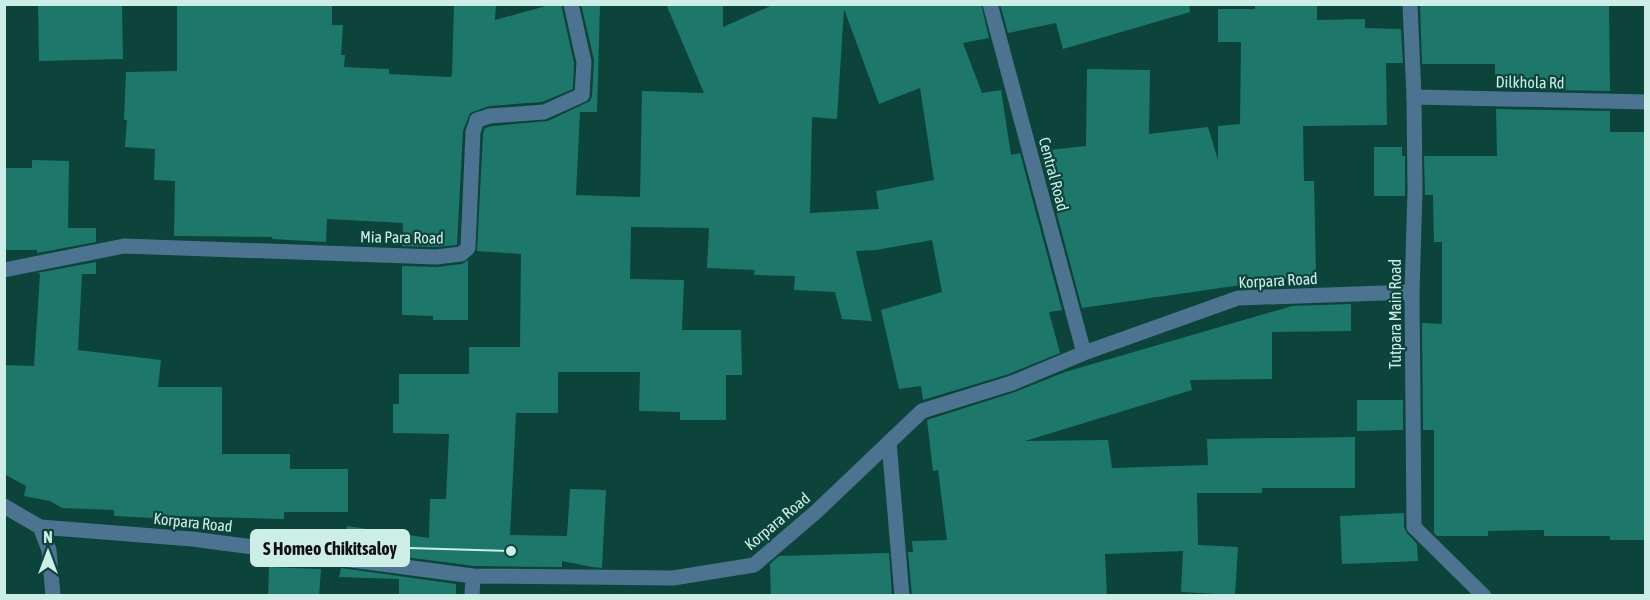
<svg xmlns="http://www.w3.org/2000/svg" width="1650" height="600" viewBox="0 0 1650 600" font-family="'Asap Condensed',sans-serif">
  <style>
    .building { fill: #1d786b; fill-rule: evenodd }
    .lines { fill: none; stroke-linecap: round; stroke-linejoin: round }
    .minor { stroke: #4c7490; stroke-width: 15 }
    .tertiary { stroke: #4c7490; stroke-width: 15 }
    .labels { text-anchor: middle; stroke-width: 4.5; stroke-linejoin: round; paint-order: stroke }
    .street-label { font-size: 16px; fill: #cdeee7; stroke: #0c433b }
    .leader { fill: none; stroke: #cdeee7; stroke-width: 2 }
    .callout-dot { fill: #cdeee7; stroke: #0c433b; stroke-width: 2 }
    .callout { fill: #cdeee7; stroke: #cdeee7; stroke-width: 2 }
    .callout-label { font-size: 18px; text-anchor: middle; font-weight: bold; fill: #111 }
  </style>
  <rect width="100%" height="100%" fill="#0c433b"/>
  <!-- building -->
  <path class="building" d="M38,4h84l1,55 -84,2z
    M177,4h155v21h11l-2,30h4l-1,12 45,2v5l60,3 3,-1 2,-72h42l-1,16 58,-16h8l13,59 -1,26 -31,13 -53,4 -19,7 -7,18 -6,114 -21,2 -34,-1 1,-23 -76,-4 -1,23 -54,-3v-2l-98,-1 1,-55 -21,-1 1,-31 -30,-2 2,-27h-3l2,-48 51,-1z
    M581,4h19l-3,108h-17l-4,83 64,2 2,-106 62,2 -38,-89h57v23l52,-23h206l8,34 -26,5 19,50 19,-3 10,65 9,-2 42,157 -13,2 11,41 -51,21 -86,26 -2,-14 -22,3 -18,-79 61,-18 -10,-52 -56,10 -20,1 16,70 -30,-2 -7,-27 -41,-2 1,-14 -41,-1 1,-5 -48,-2 2,-40 -78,-1 -1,52 54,1 -2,50h59l1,45h-16v45h-46v-8l-41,-1 1,-39h-82v41h-42l-6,122 57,1 3,-47 36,1 -4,78 -10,-1 -30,-6v6l-88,-1 -131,-17 4,-23 82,12 1,-39h16l3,-65 -56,-1v-29h6v-30h70v-27h51l1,-93 -44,-3 6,-117 2,-6 7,-2 56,-5 42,-20 2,-5 2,-36zM844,9l35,95 41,-16 14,92 -58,11 3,18 -69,4 2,-96 25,2z
    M1000,4h189l1,8 -127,37 -7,-26 -48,10z
    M1255,4h62v16l48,-1v9l36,1 2,34h-17l1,62 -84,1 1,55h10l2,93 -234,34 -42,-157 46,-5 1,-77 63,1 -1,64 59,-7 10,33v-34l22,-2 1,-82h-23v-33h37z
    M1420,4h189l1,87 -115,-2v-25h-73z
    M1496,109l114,2v21h36v408h-36v-4h-66v-6l-56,1v5h-51l-3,-3v-103h-11l-1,-107 20,1v-82h-8l-1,-47h-8l-1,-39h73z
    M1374,147h28v9h3v40h-31z
    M32,160l37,1 -1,67h28v14l-59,11v-3h-33v-82h28z
    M468,260v60h-35v-4l-31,-1v-49l35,1 25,-3z
    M96,262v12h-14l-4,76 83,10 -3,27h64v67h68v15h58v43h-64v7l-111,-3v3l-59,-3v-6l-52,-2 -12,-7 -26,-5 2,-10 -22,-12v-109l30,1 6,-92 -3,-1z
    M1351,304v27l-79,1v47l-82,1 2,10 -167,51 83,-1 4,28 96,-3 -1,-26 148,-2v51h-93v5h-65l1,52 40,2 -3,48 -54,-3 2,-41 -78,3 2,42h-195l-4,-44h5l-1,-11 35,-1 -9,-70 -5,1 -6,-51 88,-28 50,-20 227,-66z
    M1357,400h46v30l-46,1z
    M1404,513v14l3,6 10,11 1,17 -76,3 -2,-48z
    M889,553l3,43h-121l-1,-32 9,-8z
    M269,567l52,2 -2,27h-51z
    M341,568l115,16v12h-57v-17l-60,-2z"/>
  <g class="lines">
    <!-- minor -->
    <path class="minor" d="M990,4l94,349
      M1414,97l232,5
      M4,270l120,-24 312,11 25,-3 7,-6 5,-116 4,-12 13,-4 54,-4 38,-17 2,-33 -13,-58
      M889,442l13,154
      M4,506l36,21 9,23 4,46
      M40,527l152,12 281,37 200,2 81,-13 63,-54 105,-100 90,-28 72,-30 154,-55 174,-6
      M472,596l1,-20"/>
    <!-- tertiary -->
    <path class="tertiary" d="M1410,4l4,93 1,94 -3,101 2,235 70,69"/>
  </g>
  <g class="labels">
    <!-- street labels -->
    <g class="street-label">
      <text transform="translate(1530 82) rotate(1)" y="6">Dilkhola Rd</text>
      <text transform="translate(1054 174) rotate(75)" y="6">Central Road</text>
      <text transform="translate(402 237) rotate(1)" y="6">Mia Para Road</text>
      <text transform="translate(1278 280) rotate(-3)" y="6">Korpara Road</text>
      <text transform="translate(1395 314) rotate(-90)" y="6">Tutpara Main Road</text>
      <text transform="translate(777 521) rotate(-40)" y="6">Korpara Road</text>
      <text transform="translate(193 522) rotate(6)" y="6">Korpara Road</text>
    </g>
  </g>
  <!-- callouts -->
  <path class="leader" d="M511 551L409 548"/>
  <circle class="callout-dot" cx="511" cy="551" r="6"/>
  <rect class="callout" x="251" y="530" width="158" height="36" rx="6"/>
  <g class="callout-label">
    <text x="330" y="555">S Homeo Chikitsaloy</text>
  </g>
  <!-- border -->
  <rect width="1650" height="600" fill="none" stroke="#cdeee7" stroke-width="12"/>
  <!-- north arrow -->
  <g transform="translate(48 552)" stroke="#0c433b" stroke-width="4.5" paint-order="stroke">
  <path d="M0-4.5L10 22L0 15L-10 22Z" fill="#cdeee7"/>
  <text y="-9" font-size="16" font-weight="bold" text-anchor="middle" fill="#cdeee7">N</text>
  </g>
</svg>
